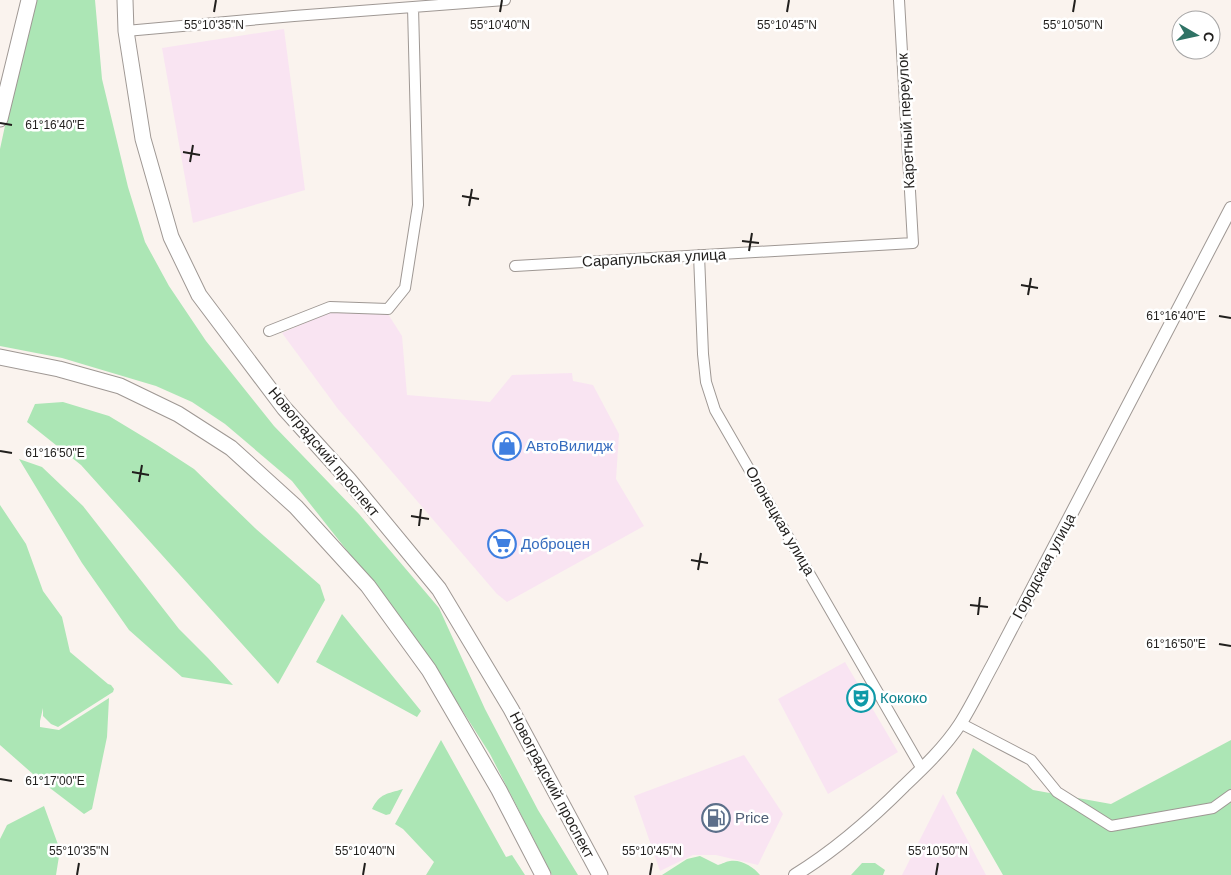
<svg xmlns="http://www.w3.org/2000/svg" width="1231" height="875" viewBox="0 0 1231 875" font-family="Arial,sans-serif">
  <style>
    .commercial { fill: #f9e4f2 }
    .green { fill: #ace6b5 }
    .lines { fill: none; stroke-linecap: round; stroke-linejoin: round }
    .minor-casing { stroke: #9f9894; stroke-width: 12 }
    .tertiary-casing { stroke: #9f9894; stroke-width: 14 }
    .primary-casing { stroke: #9f9894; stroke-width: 17 }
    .minor { stroke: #fff; stroke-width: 10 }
    .tertiary { stroke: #fff; stroke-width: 12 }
    .primary { stroke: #fff; stroke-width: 15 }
    .ticks { fill: none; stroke: #211f1d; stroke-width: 2 }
    .labels { text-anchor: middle; stroke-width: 5; stroke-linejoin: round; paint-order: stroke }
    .street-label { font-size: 15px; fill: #211f1d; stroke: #fff }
    .shop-label { font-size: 15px; fill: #366cbe; stroke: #fff; text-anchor: start }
    .culture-label { font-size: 15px; fill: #0d838f; stroke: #fff; text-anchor: start }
    .service-label { font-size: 15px; fill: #4e5e75; stroke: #fff; text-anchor: start }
    .ticks-label { font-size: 12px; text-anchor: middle; fill: #211f1d; stroke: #fff; stroke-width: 5; stroke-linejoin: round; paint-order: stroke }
  </style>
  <rect width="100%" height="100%" fill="#faf3ee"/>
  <!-- commercial -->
  <path class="commercial" d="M284,29l21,161 -112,33 -31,-175z
    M332,311l56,3 14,22 5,59 83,7 22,-27 60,-2 1,8 20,4 26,49 -3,45 28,47 -137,76 -10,-8 -159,-185 -56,-76z
    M845,662l53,90 -70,42 -50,-95z
    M744,755l39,59 -25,51 -42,-10h-23l-33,16 -26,-75z
    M943,794l43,81h-84z"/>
  <!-- green -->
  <path class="green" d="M33,0h62l7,79 26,108 17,55 24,44 37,55 68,85 85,88 80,94 46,101 53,101 40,65h-26l-62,-121 -35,-55 -46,-70 -117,-148 -67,-57 -33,-22 -36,-16 -94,-28 -62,-12v-197l23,-107z
    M63,402l46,14 48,29 37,24 62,60 64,56 5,15 -47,84 -197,-219 -54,-43 8,-18z
    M19,459l23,8 41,39 96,123 29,29 25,27 -51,-8 -53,-47 -47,-67z
    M0,505l26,39 17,47 19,26 8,35 38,32 3,1 3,4 -1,3 -55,35 -7,-3 -8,-8v-8l-3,13v6l19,3 50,-32 -2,39 -15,72 -8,5 -42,-32 -42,-37z
    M342,614l79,97 -4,6 -101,-55z
    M441,740l65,117 6,-2 13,20h-99l8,-13 -31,-33 -8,-5z
    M1231,740v135h-228l-47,-82 17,-45 60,42 78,14z
    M403,789l-13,25 -4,1 -14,-6c8,-16 15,-15 31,-20z
    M44,806l16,44 -4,25h-56v-36l7,-14z
    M700,856l18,9c4,-1 9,-4 12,-4 11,-2 24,6 30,14h-98l25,-16z
    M862,863h13l10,7 -2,5h-32z"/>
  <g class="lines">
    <defs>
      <path id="minor" d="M126,31l168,-15 211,-16
        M699,255l4,99 3,28 9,28 207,359
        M515,266l398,-23 -14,-243
        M269,331l61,-24 58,2 17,-21 13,-83 -5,-198
        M960,723l71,37 26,32 54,34 102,-18 18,-13"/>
      <path id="tertiary" d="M795,875c41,-25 76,-56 109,-89 20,-19 41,-39 56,-62 12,-19 22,-40 33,-60l238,-456"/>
      <path id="primary" d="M125,0l1,31 17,108 28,98 28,58 85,113 65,72 90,109 72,120 89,166
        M0,119l29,-119
        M0,357l59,12 61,17 58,28 53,34 65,59 72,79 61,84 70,120 44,85"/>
    </defs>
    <!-- minor casing -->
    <use href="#minor" class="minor-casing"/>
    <!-- tertiary casing -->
    <use href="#tertiary" class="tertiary-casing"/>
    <!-- primary casing -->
    <use href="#primary" class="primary-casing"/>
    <!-- minor -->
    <use href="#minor" class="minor"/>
    <!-- tertiary -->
    <use href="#tertiary" class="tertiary"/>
    <!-- primary -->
    <use href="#primary" class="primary"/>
  </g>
  <!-- ticks -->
  <path class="ticks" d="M214,12l2,-12M500,12l2,-12M787,12l2,-12M1073,12l2,-12M0,123l12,2M183,152l17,3M190,162l3,-17M462,196l17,3M469,206l3,-17M742,241l17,2M749,251l3,-18M1021,285l17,3M1028,295l3,-17M1219,316l12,2M0,451l12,2M132,472l17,3M139,482l3,-17M411,516l18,3M419,526l2,-17M691,560l17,3M698,570l3,-17M970,605l18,2M978,615l2,-18M1219,644l12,2M0,779l12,2M77,875l2,-12M363,875l2,-12M650,875l2,-12M936,875l2,-12"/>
  <!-- icons -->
  <defs>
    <symbol id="shop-ring" viewBox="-11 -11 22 22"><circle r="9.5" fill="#fff" stroke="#3f7fe0" stroke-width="1.5"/><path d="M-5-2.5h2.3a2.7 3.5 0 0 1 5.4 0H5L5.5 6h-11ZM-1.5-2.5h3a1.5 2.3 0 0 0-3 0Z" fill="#3f7fe0"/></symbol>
    <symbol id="supermarket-ring" viewBox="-11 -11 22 22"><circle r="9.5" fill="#fff" stroke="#3f7fe0" stroke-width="1.5"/><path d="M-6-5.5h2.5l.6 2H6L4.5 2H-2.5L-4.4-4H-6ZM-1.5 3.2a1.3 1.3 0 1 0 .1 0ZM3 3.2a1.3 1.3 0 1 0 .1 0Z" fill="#3f7fe0"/></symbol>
    <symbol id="theatre-ring" viewBox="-11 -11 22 22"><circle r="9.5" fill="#fff" stroke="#0f9aa8" stroke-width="1.5"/><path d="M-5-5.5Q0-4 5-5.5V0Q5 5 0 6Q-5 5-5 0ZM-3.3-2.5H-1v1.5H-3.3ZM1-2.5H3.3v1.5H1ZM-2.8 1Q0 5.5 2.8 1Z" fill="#0f9aa8"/></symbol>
    <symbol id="fuel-ring" viewBox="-11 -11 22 22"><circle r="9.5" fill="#fff" stroke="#5c6f8a" stroke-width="1.5"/><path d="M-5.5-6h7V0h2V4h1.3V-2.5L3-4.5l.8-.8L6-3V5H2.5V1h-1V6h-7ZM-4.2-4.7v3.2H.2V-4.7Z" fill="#5c6f8a"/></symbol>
  </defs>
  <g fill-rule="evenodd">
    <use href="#shop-ring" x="491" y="430" width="32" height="32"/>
    <use href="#supermarket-ring" x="486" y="528" width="32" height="32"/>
    <use href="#theatre-ring" x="845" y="682" width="32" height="32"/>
    <use href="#fuel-ring" x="700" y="802" width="32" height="32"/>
  </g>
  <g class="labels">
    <!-- street labels -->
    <g class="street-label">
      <text transform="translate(906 121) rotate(-93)" y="5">Каретный переулок</text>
      <text transform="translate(654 258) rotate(-3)" y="5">Сарапульская улица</text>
      <text transform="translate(324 452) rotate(50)" y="5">Новоградский проспект</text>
      <text transform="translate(780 521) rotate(60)" y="5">Олонецкая улица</text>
      <text transform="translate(1044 566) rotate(-62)" y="5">Городская улица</text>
      <text transform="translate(552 785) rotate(62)" y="5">Новоградский проспект</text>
    </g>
    <!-- shop labels -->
    <g class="shop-label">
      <text x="526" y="451">АвтоВилидж</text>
      <text x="521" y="549">Доброцен</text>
    </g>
    <!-- culture labels -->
    <g class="culture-label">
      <text x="880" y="703">Кококо</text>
    </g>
    <!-- service labels -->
    <g class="service-label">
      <text x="735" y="823">Price</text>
    </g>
  </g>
  <g class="ticks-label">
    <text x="214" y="29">55°10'35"N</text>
    <text x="500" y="29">55°10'40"N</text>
    <text x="787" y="29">55°10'45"N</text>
    <text x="1073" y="29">55°10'50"N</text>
    <text x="55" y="129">61°16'40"E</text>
    <text x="1176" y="320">61°16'40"E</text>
    <text x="55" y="457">61°16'50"E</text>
    <text x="1176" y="648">61°16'50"E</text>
    <text x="55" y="785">61°17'00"E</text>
    <text x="79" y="855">55°10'35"N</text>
    <text x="365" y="855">55°10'40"N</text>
    <text x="652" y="855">55°10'45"N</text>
    <text x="938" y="855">55°10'50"N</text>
  </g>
  <!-- north arrow -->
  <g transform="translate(1196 35) rotate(99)"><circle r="24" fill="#ffffff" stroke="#a6a5a5"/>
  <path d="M0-4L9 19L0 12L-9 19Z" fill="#2f7365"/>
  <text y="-8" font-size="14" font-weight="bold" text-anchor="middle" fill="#211f1d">С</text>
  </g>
</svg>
